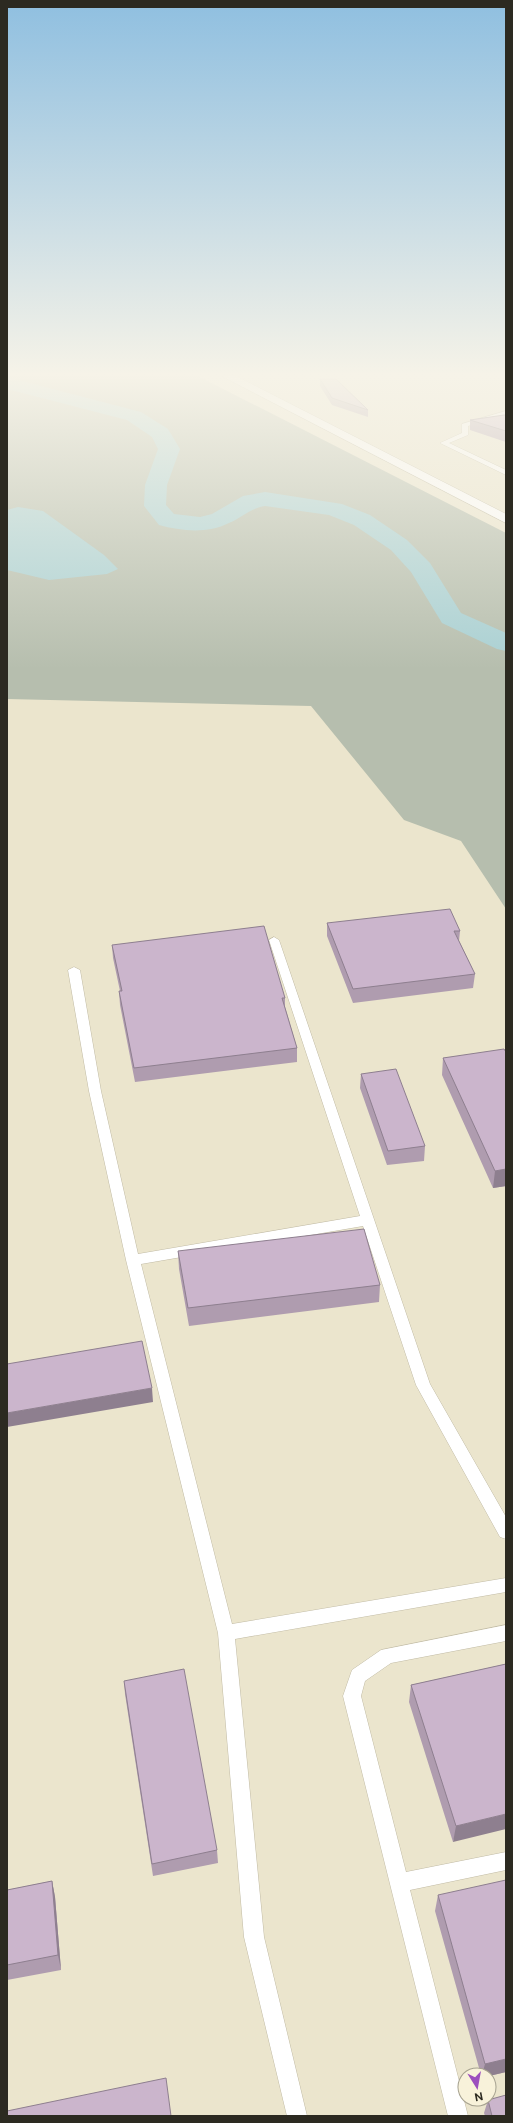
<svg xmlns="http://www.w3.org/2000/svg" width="513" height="2123" viewBox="0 0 513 2123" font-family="'Public Sans',sans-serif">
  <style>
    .green { fill: #b6beae }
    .water { fill: #a9d0d3 }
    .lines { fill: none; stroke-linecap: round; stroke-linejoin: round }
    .river { fill: #a9d0d3; fill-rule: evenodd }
    .service-casing { stroke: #c1bba5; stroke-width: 1 }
    .tertiary-casing { stroke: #c1bba5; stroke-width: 1 }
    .service { fill: #fff; fill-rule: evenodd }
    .tertiary { fill: #fff; fill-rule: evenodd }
    .wall { fill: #af9caf }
    .shaded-wall { fill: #8e7f8f }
    .building { fill: #cbb5cc; stroke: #8e7f8f }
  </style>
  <rect width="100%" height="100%" fill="#ebe5cd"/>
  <!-- green -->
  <path class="green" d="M7,372h183l316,161v376l-45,-68 -57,-21 -93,-114 -304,-7z"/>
  <!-- water -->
  <path class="water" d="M18,507l25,4 61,44 14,14 -11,5 -58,6 -42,-10v-60z"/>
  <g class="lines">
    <!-- river -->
    <path class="river" d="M7,377l134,35 27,17 12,20 -13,36 -1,20 8,9 26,3 12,-3 31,-18 22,-4 77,12 28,11 37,25 23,23 31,50 45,20v18l-9,-2 -55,-26 -31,-51 -20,-22 -37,-25 -25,-10 -64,-9c-14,2 -24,12 -36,17 -22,11 -48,8 -70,2l-15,-19 1,-21 13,-36 -6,-12 -25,-17 -120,-31z"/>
    <defs>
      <path id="service" d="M506,411v4l-38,11v9l-19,8 57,27v5l-66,-32 22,-10v-9z
        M274,937l5,3 151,444 76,133v22l-6,-2 -84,-152 -53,-159 -222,38 91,360 274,-46v14l-271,47 29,298 43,179h-20l-43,-179 -26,-304 -92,-373 -37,-169 -21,-121 6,-3 6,3 21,121 37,163 222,-38 -91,-276z
        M506,1625v16l-115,22 -26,18 -4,15 45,176 100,-20v18l-96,20 58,226h-20l-105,-420 9,-26 29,-20z"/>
      <path id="tertiary" d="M214,372h14l278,142v9z"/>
    </defs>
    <!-- service casing -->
    <use href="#service" class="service-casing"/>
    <!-- tertiary casing -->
    <use href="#tertiary" class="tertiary-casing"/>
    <!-- service -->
    <use href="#service" class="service"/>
    <!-- tertiary -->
    <use href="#tertiary" class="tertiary"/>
  </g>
  <!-- wall -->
  <path class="wall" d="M320,379l48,31v7l-36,-12 -12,-19z
    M506,415v27l-36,-12v-10z
    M327,923l133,8 -1,10 16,33 -2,14 -120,15 -26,-67z
    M112,945l173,53v9l12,41v14l-162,20 -15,-77 -1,-14h1l-7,-33z
    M506,1052v134l-13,2 -51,-113 1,-17z
    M361,1074l64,72 -1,15 -37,4 -27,-77z
    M178,1251l202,34 -1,17 -190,24 -10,-57z
    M506,1664l-53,178 -44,-140 2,-17z
    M124,1681l93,169 1,13 -65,13 -28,-182z
    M52,1881l3,16 6,73 -54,10v-90z
    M438,1895l68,177 -17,4v-1h-8l-46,-164z
    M488,2100l18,16h-21l-1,-3z"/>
  <!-- shaded-wall -->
  <path class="shaded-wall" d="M506,1169v17l-13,2 2,-17z
    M152,1388l1,14 -146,25v-14z
    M506,1814v15l-53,13 3,-16z
    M52,1881l3,16 6,73 -3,-15z
    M506,2059v13l-17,4v-1h-7l3,-11z"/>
  <!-- building -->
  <path class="building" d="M320,379h16l32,31 -36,-12z
    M504,415h2v16l-36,-11z
    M450,909l10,22h-6l21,43 -122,15 -26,-66z
    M264,926l21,72h-3l15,50 -163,20 -15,-77h3l-10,-46z
    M504,1049l2,3v117l-11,2 -52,-113z
    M396,1069l29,77 -37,5 -27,-77z
    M364,1229l16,56 -192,23 -10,-57z
    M142,1341l10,47 -145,25v-49z
    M506,1664v150l-50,12 -45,-141z
    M184,1669l33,181 -65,14 -28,-183z
    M506,1880v179l-21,5 -47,-169z
    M52,1881l6,74 -51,10v-75z
    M166,2078l5,38h-164v-5z
    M506,2095v21h-14l-4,-16z"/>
  <!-- sky -->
  <linearGradient id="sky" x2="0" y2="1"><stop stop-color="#8fbfe0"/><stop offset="0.56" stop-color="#f6f3e8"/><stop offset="1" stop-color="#f6f3e8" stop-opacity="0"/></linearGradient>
  <rect width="513" height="669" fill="url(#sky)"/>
  <!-- border -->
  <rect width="513" height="2123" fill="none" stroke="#2c2a21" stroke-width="16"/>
  <!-- north arrow -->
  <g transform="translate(477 2087) rotate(169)"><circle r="19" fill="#f8f2da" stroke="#a6a290"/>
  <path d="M0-3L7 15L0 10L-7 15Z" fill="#9c4ebe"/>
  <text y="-6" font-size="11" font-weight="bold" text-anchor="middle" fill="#2c2a21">N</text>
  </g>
</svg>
